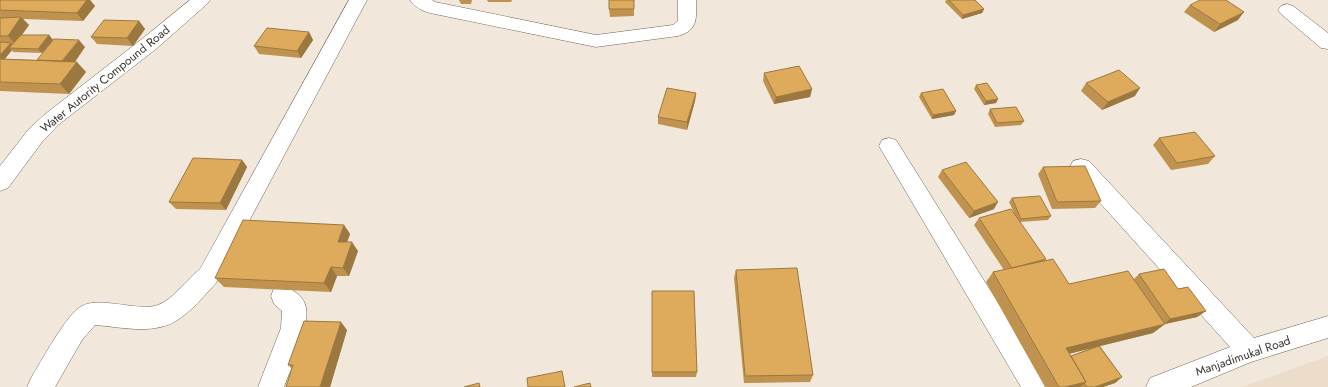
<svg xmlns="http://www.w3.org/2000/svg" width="1328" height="387" viewBox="0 0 1328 387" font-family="Jost,sans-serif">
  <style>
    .education { fill: #ebddca }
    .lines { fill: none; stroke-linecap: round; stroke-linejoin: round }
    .minor-casing { stroke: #6b6358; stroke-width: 1 }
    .minor { fill: #fff; fill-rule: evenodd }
    .wall { fill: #bf934f; fill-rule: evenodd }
    .shaded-wall { fill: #9b7840 }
    .building { fill: #deab5c; stroke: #9b7840 }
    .labels { text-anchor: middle; stroke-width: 3; stroke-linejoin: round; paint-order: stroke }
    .street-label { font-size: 12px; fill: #393631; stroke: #fff }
  </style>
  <rect width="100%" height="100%" fill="#f1e8db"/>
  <!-- education -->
  <path class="education" d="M1328,356v31h-86z"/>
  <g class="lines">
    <defs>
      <path id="minor" d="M190,0h20l-3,4 -51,45 -98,76 -16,17 -34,46 -8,3v-25l28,-36 16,-15 98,-76z
        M349,0h18l-151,283c-12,13 -24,28 -40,38 -24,14 -55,6 -81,4l-13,15 -27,47h-28l4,-9c10,-16 36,-65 51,-72 18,-10 57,6 76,-1 14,-5 30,-26 42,-36z
        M410,0h22l3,2 161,33 77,-10 5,-4v-21h18c0,18 3,30 -18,36l-82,11 -166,-34c-8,-2 -15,-6 -20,-13z
        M1287,4l6,2 35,27v16l-7,-1 -40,-34 -3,-4 3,-4z
        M889,138l7,2 149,238 4,9h-28l-142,-241 3,-6z
        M1081,159l8,2 165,177 74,-22v22l-77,24 -60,25h-45l4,-9 80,-31 -157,-174 -3,-6 3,-6z
        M283,285c9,4 22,12 23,23 4,23 -14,57 -22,79h-26l23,-59 1,-17 -8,-7 -3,-8 3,-8z"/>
    </defs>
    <!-- minor casing -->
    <use href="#minor" class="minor-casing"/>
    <!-- minor -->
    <use href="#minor" class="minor"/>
  </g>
  <!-- wall -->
  <path class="wall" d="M0,0h90l5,6 -12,15 -60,-2 6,6 -7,10h27l4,5 -11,13 -29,-1 -1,-2 -7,9 32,1 48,-13 -10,15 11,10 -17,22 -69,-3z
    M459,0h13l-1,4h-10z
    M487,0h25l-1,2h-23z
    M634,0v16l-24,1 -1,-8z
    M946,0h29l9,9 -2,4 -20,6 -17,-17z
    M1190,5l48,15 -24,12 -30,-20z
    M139,21l6,8 -12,17 -36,-2 -6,-7z
    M309,32l4,8 -12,18 -42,-4 -5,-8z
    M764,73l48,16 -2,8 -36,7 -11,-23z
    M1086,83l49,13 -33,14 -21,-19z
    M976,85l22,14 -2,4 -12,2 -10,-16z
    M696,93l-1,8 -8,29 -29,-6v-7z
    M921,93l35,18 -2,4 -22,4 -13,-22z
    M990,109l34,12 -3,4 -26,2 -7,-13z
    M1159,138l56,18 -7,8 -37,6 -18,-25z
    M242,160l5,7 -21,43 -50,-1 -7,-7z
    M1043,167l58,34 -6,7 -43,1 -14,-35z
    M942,170l52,39 -25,9 -31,-41z
    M1012,198l39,18 -3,4 -28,2 25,38 24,24 65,-5 5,-5 39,15 28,22 -9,6 -32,7 -12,9 -53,13 22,31 -7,6 -12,4h-58l-59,-105 7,-10 11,-2 -30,-45 5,-7 37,-1 -7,-15zM1091,348l-20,8 -2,-2z
    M344,225l6,9 -3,8 11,9 -9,25h-12l-6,16 -107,-5 -9,-9z
    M736,270l77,105 -3,7 -66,1 -10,-105z
    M652,291l45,81 -1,5h-44z
    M347,330l-17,57 -38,-18 -4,-4z"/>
  <!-- shaded-wall -->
  <path class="shaded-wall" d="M87,0h3l5,6 -12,15 -6,-8z
    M984,9l-2,4 -20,6 1,-4z
    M1244,12l-6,8 -24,12 6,-8z
    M21,17l8,8 -14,19 -7,-8z
    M139,21l6,8 -12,17 -6,-8z
    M309,32l4,8 -12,18 -4,-7z
    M49,35l4,5 -11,13 -4,-4z
    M79,40l6,7 -16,23 -7,-8z
    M11,43l4,4 -6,1 3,2 -9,11 -3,-3v-3z
    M77,62l9,10 -17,22 -9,-10z
    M1140,88l-5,8 -33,14 6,-8z
    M812,89l-2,8 -36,7 2,-7z
    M696,93l-1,8 -8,29v-8z
    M998,99l-2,4 -12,2 2,-4z
    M956,111l-2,4 -22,4 1,-4z
    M242,160l5,7 -21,43 -6,-7z
    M998,202l-4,7 -25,9 5,-7z
    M344,225l6,9 -6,17 -6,-9z
    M352,242l6,9 -9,25 -6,-8z
    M331,267l6,9 -6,16 -7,-9z
    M1206,311l-9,6 -32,7 -12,9 -97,24 10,-9 97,-23 7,-6z
    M341,322l6,8 -17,57h-10z
    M1122,377l-7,6 -12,4h-8z
    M1086,382l-6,5h-15z"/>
  <!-- building -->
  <path class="building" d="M0,0h87l-10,13 -77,-3z
    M609,0h25v9h-25z
    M949,0h26l9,9 -21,6z
    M1200,0h26l18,12 -24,12 -30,-19z
    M21,17l-13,19h-8v-18z
    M104,20l35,1 -12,17 -36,-1z
    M267,28l42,4 -12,19 -43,-5z
    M21,35h28l-11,14 -29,-1z
    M54,39l25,1 -17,21 -25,-1z
    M0,42l11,1 -11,12z
    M0,59l77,3 -17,22 -60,-2z
    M799,66l13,23 -36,8 -12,-24z
    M1119,70l21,18 -32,14 -22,-19z
    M987,83l11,16 -12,2 -10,-16z
    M667,88l29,5 -9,29 -29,-5z
    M943,89l13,22 -23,4 -12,-22z
    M1016,107l8,14 -27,2 -7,-14z
    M1195,132l20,24 -38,7 -18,-25z
    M193,158l49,2 -22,43 -51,-1z
    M966,162l32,40 -24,9 -32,-41z
    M1085,166l16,35 -44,1 -14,-35z
    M1040,196l11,20 -30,3 -9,-21z
    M1011,209l35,50 -34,9 -33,-50z
    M243,220l101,5 -6,17h14l-9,26 -12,-1 -7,16 -109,-5z
    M1053,259l16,25 59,-13 37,53 -99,24 20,34 -21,5h-6l-66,-115z
    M797,268l16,107 -68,1 -9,-106z
    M1164,269l14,20 10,-2 18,24 -36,8 -31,-45z
    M652,291h42l3,81h-45z
    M304,321l37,1 -21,65h-34l7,-22h-5z
    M1099,346l23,31 -27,10h-8l-3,-4 2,-1 -15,-26z
    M562,371l3,16h-37l-1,-9z
    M479,383l1,4h-16z
    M590,383l1,4h-17z"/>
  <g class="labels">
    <!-- street labels -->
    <g class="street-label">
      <text transform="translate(105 79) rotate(-39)" y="4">Water Autority Compound Road</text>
      <text transform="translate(1243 356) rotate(-19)" y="4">Manjadimukal Road</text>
    </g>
  </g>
</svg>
